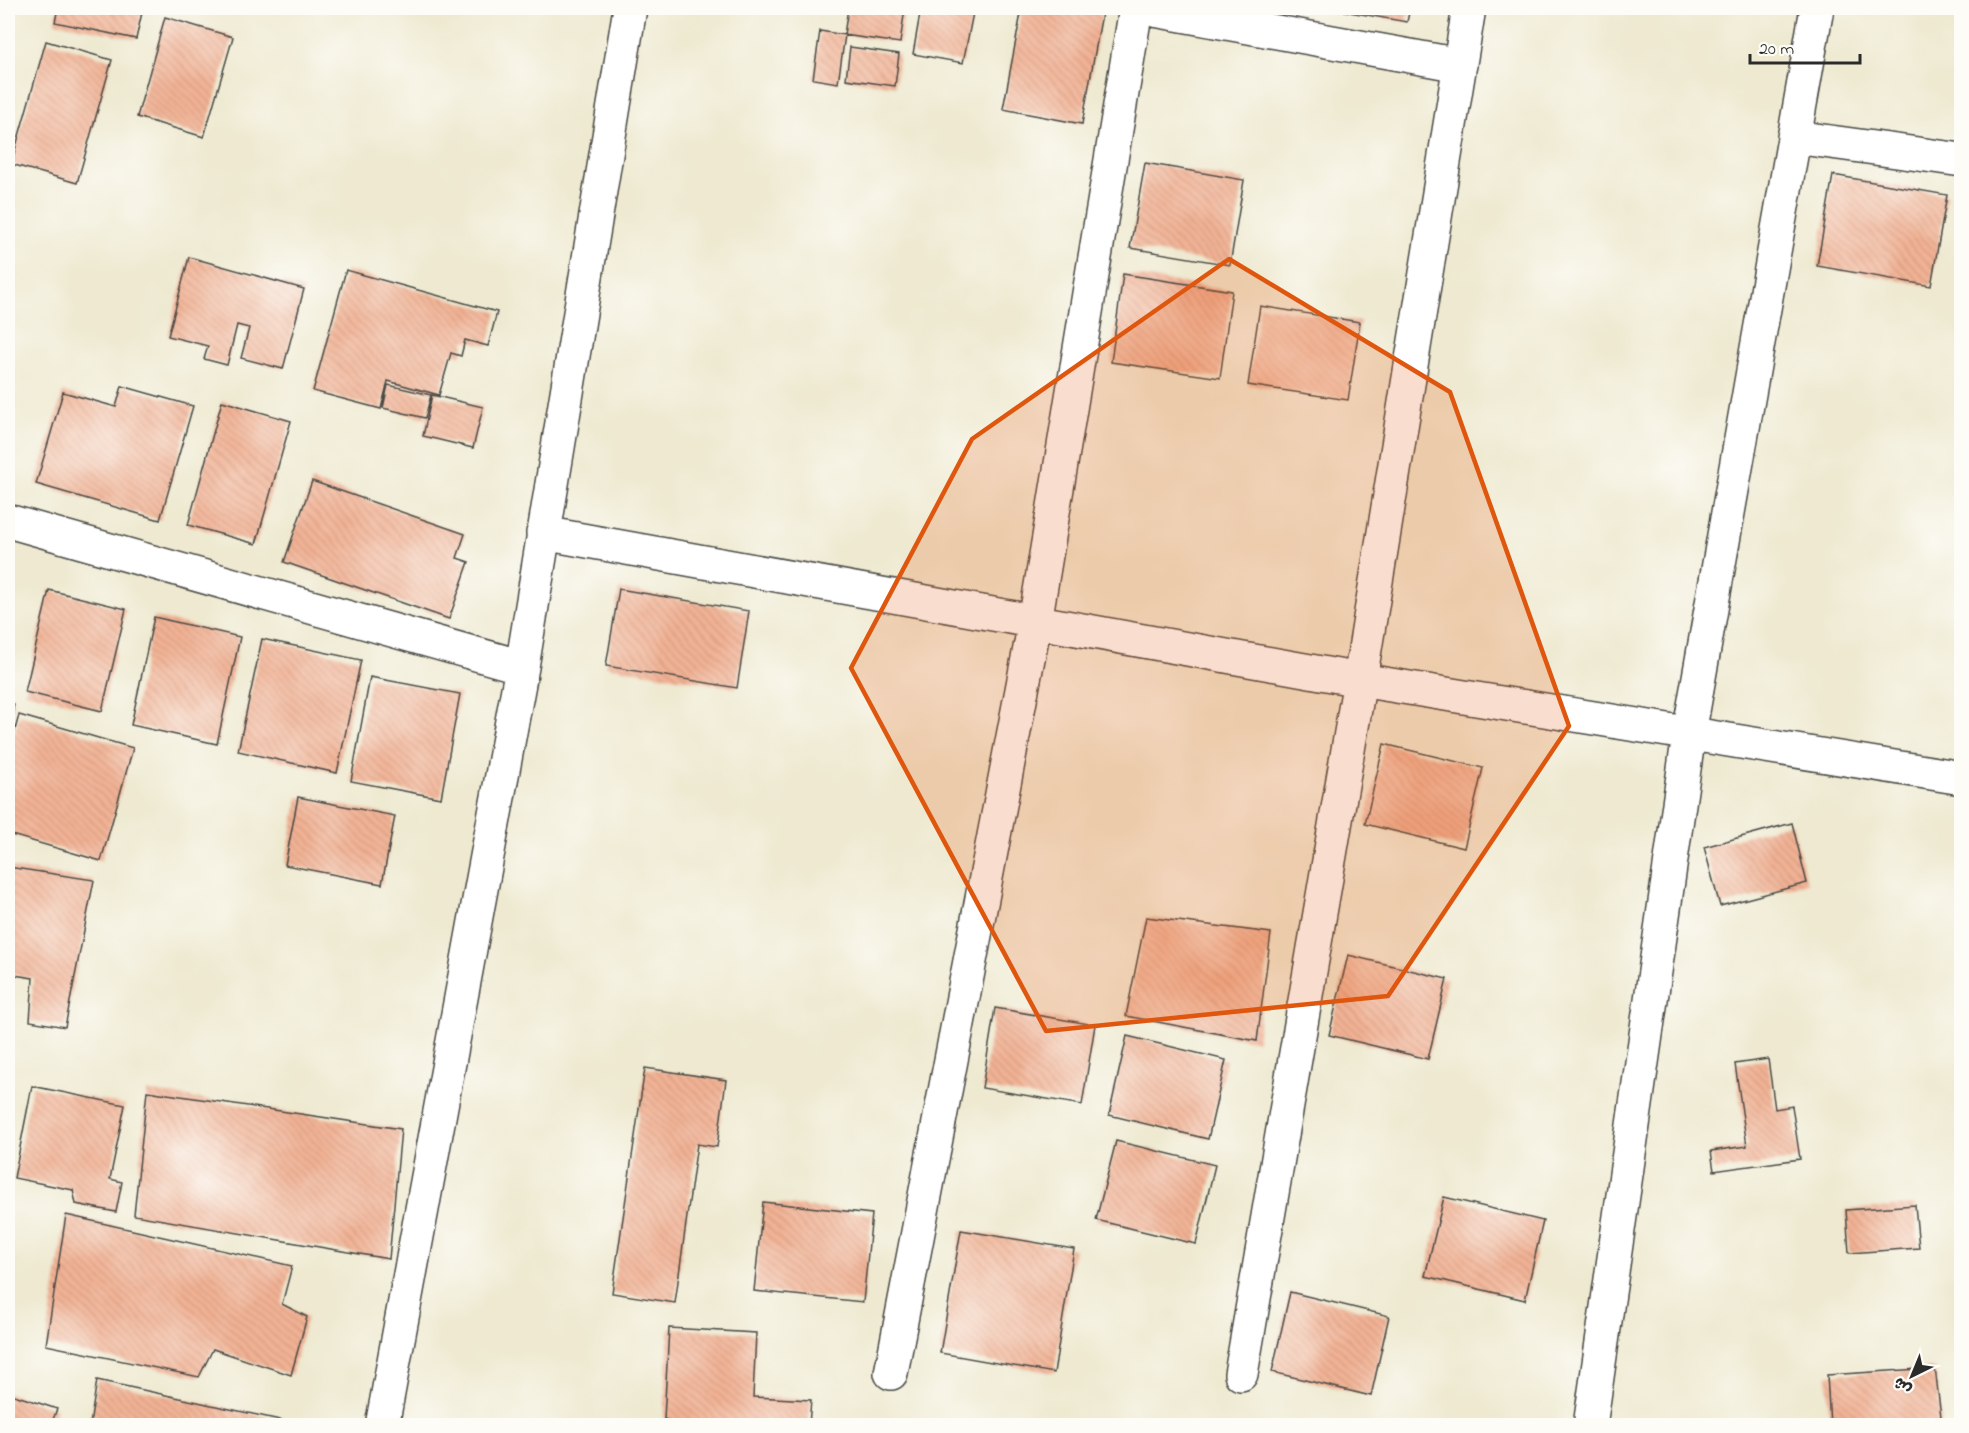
<svg xmlns="http://www.w3.org/2000/svg" width="1969" height="1433" viewBox="0 0 1969 1433" font-family="'Indie Flower','Playpen Sans Arabic',sans-serif">
  <style>
    .building { fill: url(#building-back-hatch) }
    .lines { fill: none; stroke-linecap: round; stroke-linejoin: round }
    .street-casing { stroke: #484844; stroke-width: 36 }
    .street { stroke: #fff; stroke-width: 33 }
    .marked { fill: #df570e; fill-opacity: 0.2; stroke: #df570e; stroke-width: 4.5; stroke-linejoin: round }
  </style>
  <defs>
    <pattern id="building-back-hatch" width="6" height="6" patternUnits="userSpaceOnUse" patternTransform="scale(1.5)"><rect width="6" height="6" fill="#f2b294"/><path d="M-1 5l2 2M0 0l6 6M5-1l2 2" fill="none" stroke="#d09980"/></pattern>
  </defs>
  <rect width="100%" height="100%" fill="#fdfcf7"/>
  <filter id="ink" filterUnits="userSpaceOnUse"><feTurbulence type="fractalNoise" baseFrequency=".0167" numOctaves="2"/><feDisplacementMap in="SourceGraphic" scale="12" xChannelSelector="R" yChannelSelector="G"/><feConvolveMatrix kernelMatrix="1 2 1 2 8 2 1 2 1" color-interpolation-filters="sRGB"/></filter>
  <filter id="wash" filterUnits="userSpaceOnUse"><feTurbulence type="fractalNoise" baseFrequency=".008" numOctaves="4" result="noise"/><feDisplacementMap in="SourceGraphic" scale="24" xChannelSelector="R" yChannelSelector="G"/><feGaussianBlur stdDeviation="1.35" result="paint"/><feColorMatrix in="noise" values="0 0 0 0 0 0 0 0 0 0 0 0 0 0 0 0 0 1.4 0 .05"/><feComposite in="paint" operator="in"/></filter>
  <g filter="url(#wash)">
    <rect width="100%" height="100%" fill="#eee9d0"/>
    <g id="blocks">
      <!-- building -->
      <path class="building" d="M58,8h85l-7,31 -81,-17z
        M848,8h57l-5,35 -56,-8z
        M921,8h53l-11,55 -50,-9z
        M1022,8h81l-21,116 -79,-15z
        M1326,8h84l-3,14z
        M165,17l68,20 -29,100 -67,-20z
        M820,31l25,4 -7,48 -25,-4z
        M46,41l66,19 -35,123 -66,-19z
        M850,47l49,7 -4,32 -49,-7z
        M1145,163l99,17 -14,85 -100,-17z
        M1833,175l114,20 -16,91 -114,-20z
        M189,257l115,32 -21,80 -42,-11 8,-30 -12,-3 -10,40 -23,-6 4,-13 -40,-10z
        M346,270l151,42 -9,34 -23,-6 -4,16 -10,-3 -12,42 -51,-14 -7,28 -68,-18z
        M1123,274l109,17 -12,87 -109,-16z
        M1260,306l100,16 -12,78 -100,-15z
        M388,385l43,10 -6,23 -42,-10z
        M122,386l71,20 -33,114 -124,-36 27,-92 53,15z
        M432,395l51,12 -10,41 -50,-12z
        M222,401l69,20 -35,123 -68,-19z
        M312,481l153,53 -8,24 12,4 -20,57 -165,-57z
        M619,589l130,22 -12,77 -131,-22z
        M49,590l77,19 -24,102 -77,-19z
        M154,617l86,20 -23,107 -86,-19z
        M262,639l99,21 -24,113 -99,-22z
        M370,677l90,17 -19,104 -90,-17z
        M8,702l6,2 -5,30h-1z
        M19,715l114,33 -32,113 -93,-27v-78z
        M1384,744l99,24 -19,80 -99,-24z
        M298,797l97,19 -13,68 -97,-19z
        M1792,823l15,60 -87,23 -16,-59z
        M8,867l86,13 -29,147 -35,-6 3,-43 -25,-4z
        M1146,917l125,16 -14,108 -131,-25z
        M1348,955l99,24 -19,80 -99,-24z
        M995,1008l100,17 -13,80 -100,-17z
        M1127,1036l99,24 -18,79 -99,-24z
        M1768,1059l7,50 17,-3 8,53 -86,12 -3,-20 36,-5 -12,-82z
        M645,1068l81,12 -9,67 -20,-3 -22,159 -63,-10z
        M32,1086l93,19 -15,74 12,3 -6,30 -40,-8 -3,-14 -59,-12z
        M147,1091l254,38 -12,130 -255,-44z
        M1116,1141l99,24 -19,79 -100,-24z
        M1444,1197l99,24 -18,79 -100,-24z
        M763,1202l109,12 -9,88 -109,-11z
        M1915,1205l4,43 -70,5 -3,-43z
        M66,1215l226,51 -10,38 25,13 -16,58 -78,-26 -14,28 -153,-32z
        M961,1230l113,19 -20,124 -114,-20z
        M1290,1292l99,24 -18,80 -99,-24z
        M669,1328l87,5 -3,64 58,3 -2,25h-129l-16,-6z
        M1935,1368l7,57h-112l-3,-50z
        M97,1380l206,45h-213z
        M8,1393l49,16 -6,16h-43z"/>
    </g>
  </g>
  <g filter="url(#ink)">
    <use href="#blocks" fill-opacity="0" stroke="#484844" stroke-width="1.5"/>
    <g class="lines">
      <defs>
        <path id="street" d="M1143,8l317,57
          M1794,137l168,23
          M8,521l514,146
          M543,533l817,147 602,98
          M891,1373l144,-751 101,-614
          M1241,1374l119,-694 109,-672
          M382,1426l140,-759 108,-659
          M1590,1426l99,-692 128,-726"/>
      </defs>
      <!-- street casing -->
      <use href="#street" class="street-casing"/>
      <!-- street -->
      <use href="#street" class="street"/>
    </g>
  </g>
  <!-- marked area -->
  <path class="marked" d="M1229,259l221,133 119,334 -181,270 -342,35 -195,-363 121,-229z"/>
  <!-- margin -->
  <rect width="1969" height="1433" fill="none" stroke="#fdfcf7" stroke-width="30"/>
  <!-- north arrow -->
  <g transform="translate(1912 1376) rotate(223)" stroke="#fdfcf7" stroke-width="4.5" paint-order="stroke">
  <path d="M0-4.5L10 22L0 15L-10 22Z" fill="#2b2b2b"/>
  <text y="-9" font-size="16" font-weight="bold" text-anchor="middle" fill="#2b2b2b">ش</text>
  </g>
  <!-- scale -->
  <path d="M1750 54v9h110v-9" fill="none" stroke="#2b2b2b" stroke-width="3"/>
  <text x="1759" y="54" font-size="18" fill="#2b2b2b" stroke="#fdfcf7" stroke-width="4.5" paint-order="stroke">20 m</text>
</svg>
